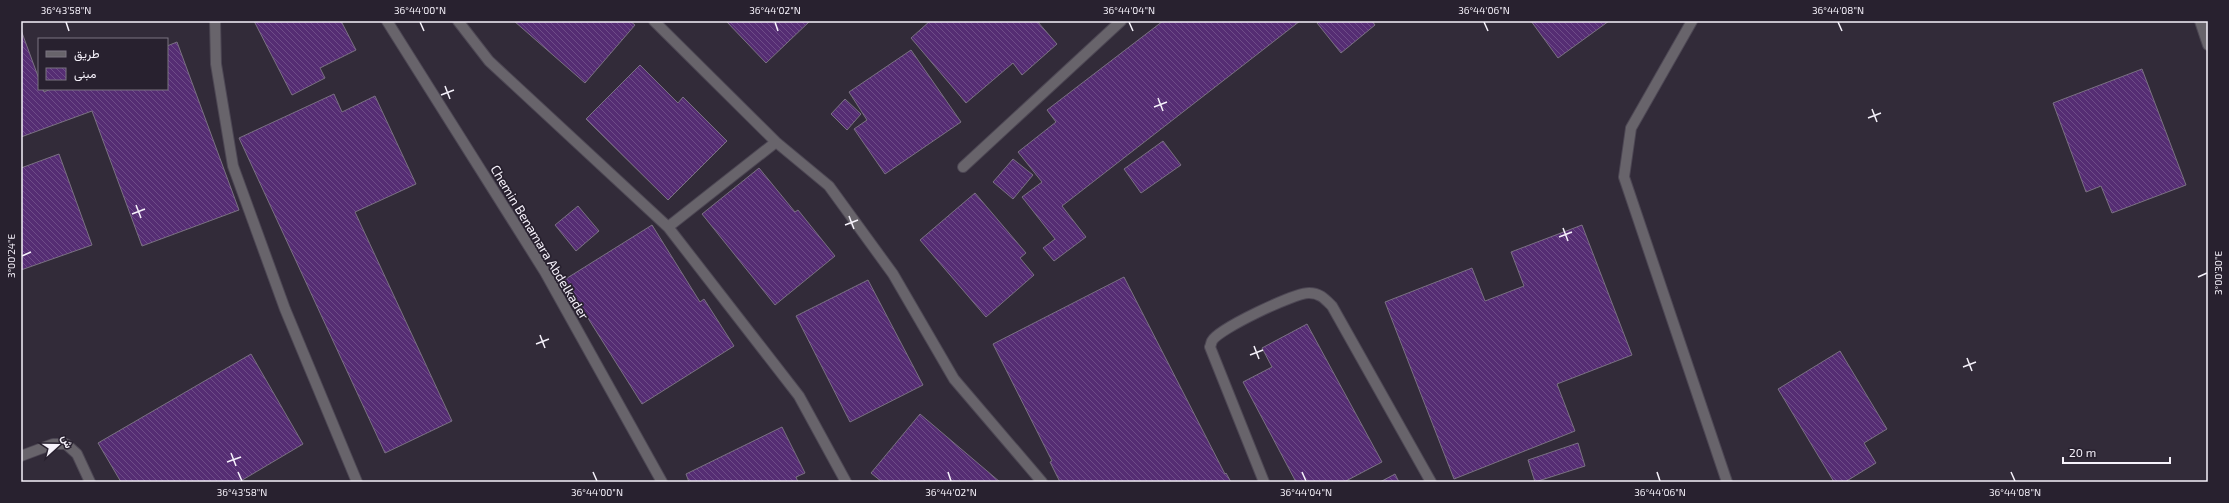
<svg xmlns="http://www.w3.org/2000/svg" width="2229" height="503" viewBox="0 0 2229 503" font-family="'Exo 2',Vazirmatn,sans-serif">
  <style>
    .building { fill: url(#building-back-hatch); stroke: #7a7182 }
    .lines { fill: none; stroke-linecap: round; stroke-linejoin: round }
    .minor-casing { stroke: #4d4754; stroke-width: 12 }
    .minor { stroke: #68646b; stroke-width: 10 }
    .ticks { fill: none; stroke: #f6f2fb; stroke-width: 1.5 }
    .labels { text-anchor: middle; stroke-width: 3.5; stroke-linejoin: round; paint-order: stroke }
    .street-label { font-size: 13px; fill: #f6f2fb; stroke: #28212f }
    .neatline { fill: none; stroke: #f6f2fb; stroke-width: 1.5 }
    .ticks-label { font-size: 10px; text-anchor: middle; fill: #f6f2fb }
  </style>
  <defs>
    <pattern id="building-back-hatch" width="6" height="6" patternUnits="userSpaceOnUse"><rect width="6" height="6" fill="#552d73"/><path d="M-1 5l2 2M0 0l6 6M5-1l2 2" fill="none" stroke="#6e4c88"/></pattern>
  </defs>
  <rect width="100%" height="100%" fill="#322b39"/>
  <!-- building -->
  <path class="building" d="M254,21h87l15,29 -36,18 5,10 -33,17z
    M514,21h116l5,4 -50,58z
    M726,21h84l-44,42z
    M930,21h107l20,23 -35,31 -9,-12 -47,40 -55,-65z
    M1163,21h137l-238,185 24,31 -32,24 -11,-13 12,-9 -33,-42 20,-15 -24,-30 38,-30 -9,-12z
    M1320,21h52l3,4 -34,28 -24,-30z
    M1531,21h78l-51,37z
    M21,30l18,49v10h4l1,3 7,-3h116v-43l10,-4 62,168 -97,36 -50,-135 -71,26z
    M911,50l50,72 -76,52 -31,-45 13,-9 -18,-28z
    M640,65l38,38 5,-6 44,44 -59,59 -82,-81z
    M2142,69l44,116 -74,28 -11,-27 -15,6 -33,-89z
    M334,94l8,18 33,-16 41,88 -61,28 97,209 -67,32 -146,-315z
    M845,99l16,15 -14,16 -16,-16z
    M1163,141l18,24 -40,28 -17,-24z
    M59,154l33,91 -71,25v-102z
    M1013,159l20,16 -20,24 -20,-17z
    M759,168l36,44 3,-2 37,46 -60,49 -73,-91z
    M975,193l51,60 -6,5 14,17 -48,42 -66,-77z
    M578,206l21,25 -23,20 -21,-26z
    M652,225l48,77 4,-3 30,47 -92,58 -78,-124z
    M1582,225l50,130 -75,29 18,47 -121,48 -69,-177 87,-34 13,33 39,-15 -13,-34z
    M1124,277l101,197 1,-1 5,9h-171l-10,-20 2,-1 -59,-117z
    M868,280l55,105 -73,37 -54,-106z
    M1307,324l75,138 -38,20h-48l-53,-100 29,-15 -10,-19z
    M1840,351l47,78 -23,14 12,20 -31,19h-11l-56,-93z
    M251,354l52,90 -64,38h-118l-23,-39z
    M920,414l80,68h-118l-11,-9z
    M782,427l23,46 -9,4 2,5h-109l-3,-8z
    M1578,443l7,23 -50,16 -7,-22z
    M1395,474l4,8h-19z"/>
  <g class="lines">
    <defs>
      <path id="minor" d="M215,21l1,43 17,102 52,143 72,173
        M387,21l158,251 117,210
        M458,21l31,40 179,166 131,169 47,86
        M654,21l122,121 53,44 64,88 61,105 88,103
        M1692,21l-61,107 -7,49 103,305
        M2200,21l8,24
        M963,167l158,-146
        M668,227l108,-85
        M21,456l32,-12h13l11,10 13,28
        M1264,482l-54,-135c1,-2 1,-4 2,-6 6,-12 82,-48 97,-48 11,0 16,6 23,13l99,176"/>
    </defs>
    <!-- minor casing -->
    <use href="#minor" class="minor-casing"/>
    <!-- minor -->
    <use href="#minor" class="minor"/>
  </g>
  <!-- ticks -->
  <path class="ticks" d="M66,22l3,9M420,22l4,9M775,22l3,9M1129,22l4,9M1484,22l4,9M1838,22l4,9M445,86l5,13M441,95l13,-5M1158,98l5,13M1154,107l13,-5M1872,109l5,13M1868,118l13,-5M136,205l5,13M132,214l13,-5M849,216l5,13M845,225l13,-5M1563,228l5,13M1559,237l13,-5M22,256l9,-4M2198,277l9,-4M540,335l5,13M536,344l13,-5M1254,346l5,13M1250,355l13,-5M1967,358l5,13M1963,367l13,-5M231,453l5,13M227,462l14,-5M238,472l4,9M593,472l4,9M948,472l3,9M1302,472l4,9M1657,472l3,9M2011,472l4,9"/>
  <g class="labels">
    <!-- street labels -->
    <g class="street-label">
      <text transform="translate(540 242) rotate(59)" y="5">Chemin Benamara Abdelkader</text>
    </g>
  </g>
  <!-- border -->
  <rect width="2229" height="503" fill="none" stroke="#28212f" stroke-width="44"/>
  <!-- legend -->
  <rect x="38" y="38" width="130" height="52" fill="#28212f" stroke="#7a7581"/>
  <rect x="46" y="51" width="20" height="6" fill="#68646b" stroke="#7a7581"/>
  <text x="74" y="58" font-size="12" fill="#f6f2fb">طريق</text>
  <rect x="46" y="68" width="20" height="12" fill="url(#building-back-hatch)" stroke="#7a7581"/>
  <text x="74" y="78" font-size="12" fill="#f6f2fb">مبنى</text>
  <!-- north arrow -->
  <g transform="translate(58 445) rotate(69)" stroke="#28212f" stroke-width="3" paint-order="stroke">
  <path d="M0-3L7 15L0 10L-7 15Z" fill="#f6f2fb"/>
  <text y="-6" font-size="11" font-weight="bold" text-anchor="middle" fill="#f6f2fb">ش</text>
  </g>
  <!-- scale -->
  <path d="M2063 457v6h107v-6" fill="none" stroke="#f6f2fb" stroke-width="2"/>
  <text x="2069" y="457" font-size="12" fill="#f6f2fb" stroke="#28212f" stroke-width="3" paint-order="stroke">20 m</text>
  <rect x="22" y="22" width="2185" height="459" class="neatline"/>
  <g class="ticks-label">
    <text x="66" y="14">36°43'58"N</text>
    <text x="420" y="14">36°44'00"N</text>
    <text x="775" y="14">36°44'02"N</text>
    <text x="1129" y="14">36°44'04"N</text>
    <text x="1484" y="14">36°44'06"N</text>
    <text x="1838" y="14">36°44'08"N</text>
    <text transform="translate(11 256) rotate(-90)" y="4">3°00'24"E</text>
    <text transform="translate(2218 273) rotate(-90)" y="4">3°00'30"E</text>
    <text x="242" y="496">36°43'58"N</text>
    <text x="597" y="496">36°44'00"N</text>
    <text x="951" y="496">36°44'02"N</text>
    <text x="1306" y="496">36°44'04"N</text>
    <text x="1660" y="496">36°44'06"N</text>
    <text x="2015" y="496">36°44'08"N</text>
  </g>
</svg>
